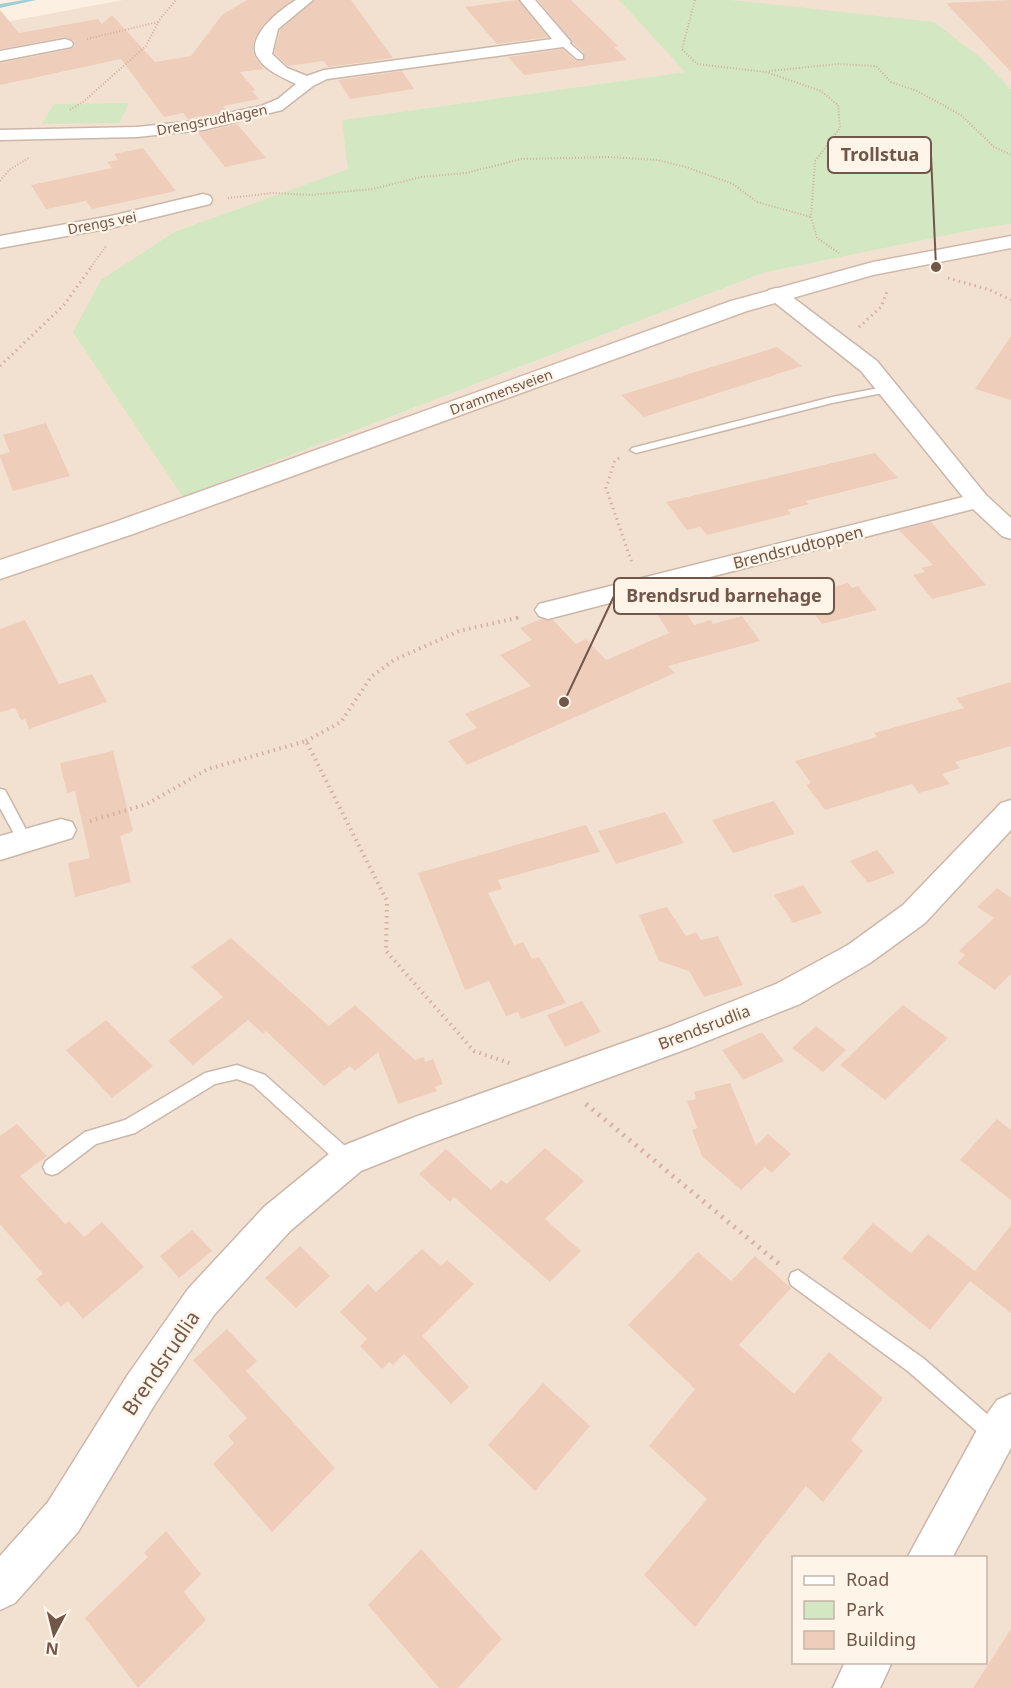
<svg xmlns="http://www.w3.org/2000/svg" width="1011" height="1688" viewBox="0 0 1011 1688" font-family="'Noto Sans',sans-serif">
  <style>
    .residential { fill: #f2e1d1; fill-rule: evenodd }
    .green { fill: #d3e7c2 }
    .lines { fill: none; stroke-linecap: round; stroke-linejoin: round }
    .stream { fill: #9fcfd4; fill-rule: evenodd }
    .building { fill: #efcdbb }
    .service-casing { stroke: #cbb7a9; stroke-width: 3 }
    .minor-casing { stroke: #cbb7a9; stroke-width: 3 }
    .secondary-casing { stroke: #d0b8aa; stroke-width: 3 }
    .path-far3 { stroke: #d3b09f; stroke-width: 2; stroke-dasharray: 1 2; stroke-linecap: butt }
    .path-far2 { stroke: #d3b09f; stroke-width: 3; stroke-dasharray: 1.5 4; stroke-linecap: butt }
    .path-far1 { stroke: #d3b09f; stroke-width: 4; stroke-dasharray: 1.5 4.5; stroke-linecap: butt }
    .path { stroke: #d3b09f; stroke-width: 5; stroke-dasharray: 2 6; stroke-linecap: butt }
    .service { fill: #fff; fill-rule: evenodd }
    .minor { fill: #fff; fill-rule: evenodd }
    .secondary { fill: #fff; fill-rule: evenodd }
    .labels { text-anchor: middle; stroke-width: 4.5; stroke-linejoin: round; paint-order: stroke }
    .far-street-label { font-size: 14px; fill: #71564a; stroke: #fef4e8 }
    .street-label { font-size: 16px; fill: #71564a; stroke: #fef4e8 }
    .near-street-label { font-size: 20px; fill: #71564a; stroke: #fef4e8 }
    .leader { fill: none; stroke: #71564a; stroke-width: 2 }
    .callout-dot { fill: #71564a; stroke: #fef4e8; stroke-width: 2 }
    .callout { fill: #fef4e8; stroke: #71564a; stroke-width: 2 }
    .callout-label { font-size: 18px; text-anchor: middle; font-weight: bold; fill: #71564a }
  </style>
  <rect width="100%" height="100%" fill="#fbf0e2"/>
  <!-- residential -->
  <path class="residential" d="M123,0h496l67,72 -344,48 7,49 -173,62 7,266 580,-224 215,-44 33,-5v1464h-1011v-1665zM794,1558h192v104h-192z
    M731,0h280v89l-30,-31z"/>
  <!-- green -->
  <path class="green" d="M619,0h112l203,22 47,36 30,31v135l-33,5 -215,44 -580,224 -110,-165 28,-52 75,-49 172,-62 -6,-49 343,-48z
    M129,103l-10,20 -77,1 12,-20z"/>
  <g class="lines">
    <!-- stream -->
    <path class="stream" d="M24,0h12l-36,8v-4z"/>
  </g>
  <!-- building -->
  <path class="building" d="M247,0h45l-27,23 -11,17 -1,10 3,9 8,10 -24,3 15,18 -3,1 7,8 -36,7 4,5 -39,8 -5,-6 -19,4 -43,-58 -121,26v-22l71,-14 4,-4 -2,-5 -8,-3 -65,12v-39l19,23 79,-14 4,5 10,-9 43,47 36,-6 31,-41z
    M315,0h36l42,58 -65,9 -4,-6 -36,5 -14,-13 6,-23z
    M518,0l30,37 -51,7 -32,-37z
    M538,0h33l47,46 -4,1 13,13 -103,15 -16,-18 55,-8 13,12h7l2,-2 -1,-6 -11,-10z
    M1011,0v72l-65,-69z
    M402,71l12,18 -64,10 -12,-19z
    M237,124l29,34 -41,9 -27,-34z
    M143,148l33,43 -84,18 -6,-8 -40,8 -15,-24 81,-17 -5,-6 11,-2 -4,-6z
    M1011,336v64l-36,-11z
    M777,347l25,19 -158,51 -23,-22z
    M46,423l24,53 -57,15 -13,-34v-2l10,-3 -7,-17z
    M875,453l23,25 -92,23 3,3 -22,6 4,4 -84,21 -7,-8 -13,3 -21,-28z
    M931,522l55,63 -54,14 -19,-24 12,-3 -4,-4 12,-3 -34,-35z
    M848,583l4,5 6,-2 19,24 -55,14 -18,-24 12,-3 -4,-4z
    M673,592l21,33 17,-5 2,4 29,-8 18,25 -92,25 7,7 -208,92 -19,-24 29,-13 -12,-14 66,-28 -31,-31 32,-15 -12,-12 21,-9 12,1 23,24 10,-5 20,21 63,-27 -22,-35z
    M25,620l34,64 33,-10 15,28 -78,27 -4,-10 -4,1 -6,-12 -15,4v-83z
    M1011,682v64l-56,16 5,6 -18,6 8,10 -31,9 -7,-9 -87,26 -19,-25 5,-2 -16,-22 82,-24 -3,-4 90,-25 -8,-10z
    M113,751l20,80 -13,5 11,46 -56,15 -7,-34 22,-5 -15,-67 -8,2 -7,-30z
    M774,801l21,33 -62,19 -21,-33z
    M665,812l19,31 -68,21 -18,-33z
    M586,825l14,27 -102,28 4,9 -14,4 26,52 9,-3 9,17 7,-2 27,46 -45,16 -3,-7 -12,4 -17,-35 -24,9 -47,-117z
    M877,850l18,23 -27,10 -18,-22z
    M803,885l19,28 -29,10 -19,-28z
    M997,888l14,10v76l-16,16 -38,-27 8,-8 -6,-4 35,-33 -17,-11z
    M667,907l19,29 10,-4 5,8 17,-4 25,49 -39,12 -15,-26 -30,-10 -20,-46z
    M231,938l98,88 26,-21 60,55 9,-3 1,5 8,-3 10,25 -8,3 2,4 -39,13 -20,-52 -23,19 -5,-5 -26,20 -58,-55 -3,3 -15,-14 -55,45 -25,-24 55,-44 -32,-30z
    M582,1001l19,31 -36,15 -18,-32z
    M903,1005l45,33 -63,62 -45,-35z
    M106,1020l47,46 -41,32 -46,-48z
    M816,1026l30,24 -23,22 -31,-24z
    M762,1032l22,29 -41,19 -21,-30z
    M730,1083l26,62 12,-11 23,20 -19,19 -7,-6 -24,23 -39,-34 -10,-26 5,-2 -10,-27 9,-2 -2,-7z
    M997,1119l14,11v70l-51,-40z
    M17,1124l30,32 -27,20 45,48 4,-3 15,16 18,-15 42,45 -61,52 -15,-18 -7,6 -25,-28 7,-5 -43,-50v-88z
    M545,1148l39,33 -39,38 36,32 -31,31 -96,-85 -4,5 -31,-28 27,-25 45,41 10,-10 6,4z
    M873,1223l38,30 17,-19 47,37 36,-46v88l-41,-32 -40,49 -88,-72z
    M192,1230l20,21 -33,27 -19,-22z
    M300,1246l30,30 -34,32 -31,-30z
    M422,1249l19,17 6,-6 27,24 -52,52 47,51 -18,17 -47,-50 -11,11 -4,-3 -7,7 -22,-23 7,-7 -27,-27 28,-28 8,8z
    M698,1252l33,29 24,-25 36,32 -52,57 55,49 35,-42 54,46 -32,42 12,11 -40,51 -17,-16 -111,141 -51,-52 63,-76 -58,-53 46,-57 -67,-64z
    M227,1329l30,32 -11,10 89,97 -63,64 -59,-68 21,-21 -6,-7 19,-18 -54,-58z
    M543,1383l47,43 -55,65 -47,-46z
    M166,1531l35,43 -17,18 22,28 -68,68 -53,-70 63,-61 -4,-4z
    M421,1549l81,90 -44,49h-19l-71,-83z
    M1011,1629v59h-38z"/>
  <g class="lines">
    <defs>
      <path id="service" d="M560,40h6l17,15v4h-6l-17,-15z
        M889,386l4,1v4l-61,12 -196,50 -6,-3 2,-2 200,-51z
        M0,789l5,1 27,51 -2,4h-10l-2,-4 -18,-33z
        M237,1065l28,10 89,79 3,6 -3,6 -6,2 -6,-2 -89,-81 -16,-6 -22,5 -80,49 -39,11 -38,29 -6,2 -6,-2 -3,-6 3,-6 39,-29 40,-12 80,-47z
        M798,1270l125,88 80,70 3,7 -3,7 -7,3 -7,-3 -80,-70 -118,-87 -2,-6 2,-6z"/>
      <path id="minor" d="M296,0h17l-35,29 -6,25 15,14 20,8 17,-6 228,-31 -32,-39h15l36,42 -8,5 -236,32 -14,7 -31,24 -79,20 -66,7 -137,3v-10l137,-3 49,-5 75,-16 17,-7 18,-15c-14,-7 -30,-13 -38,-26 -14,-21 23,-49 38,-58z
        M65,39l6,2 2,3 -2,3 -71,14v-10z
        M203,194l7,2 2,4 -2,4 -99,24 -111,20v-12l111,-20z
        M776,288l7,2 94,71 109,134 25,23v21l-9,-3 -29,-27 -425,110 -9,-3 -4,-6 4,-6 424,-107 -102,-126 -92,-73 -3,-4 3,-4z
        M1011,800v30l-86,93 -55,40 -70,41 -108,43 -266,98 -65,26 -71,60 -76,84 -59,89 -77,128 -63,71 -15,7v-54l48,-54 79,-126 61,-87 76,-82 71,-58 80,-32 253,-90 108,-43 72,-39 55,-40 98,-102z
        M61,819l11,3 4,8 -4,8 -72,22v-24z
        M1011,1394v54l-59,110h-45l75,-137 15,-21z
        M845,1662h47l-12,26h-47z"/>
      <path id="secondary" d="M1011,236v12l-138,27 -126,36 -614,223 -133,45v-19l115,-38 616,-221 142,-39z"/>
    </defs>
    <!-- service casing -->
    <use href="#service" class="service-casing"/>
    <!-- minor casing -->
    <use href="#minor" class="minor-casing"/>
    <!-- secondary casing -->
    <use href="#secondary" class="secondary-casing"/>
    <!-- path-far3 -->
    <path class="path-far3" d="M695,0l-13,49 15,15 69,8 55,19 17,14 2,23 -25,33 -4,56 6,21 22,15
      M87,39l71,-17
      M769,71l69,-7 38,2 15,16 26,9 44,24 33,32 17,8
      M70,110l13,-8 63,-56 14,-27 16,-19
      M0,181l9,-11 21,-13
      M228,198l45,-5 38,2 62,-6 48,-12 45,-4 55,-14 89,-2 47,3 29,7 47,17 24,18 54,15
      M91,267l15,-21"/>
    <!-- path-far2 -->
    <path class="path-far2" d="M948,278l42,12 21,10
      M859,327l22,-20 7,-18
      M0,366l64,-61 28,-39
      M619,458l-4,2 -9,28 26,75
      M517,618l4,-1"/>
    <!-- path-far1 -->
    <path class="path-far1" d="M306,741l35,-19 30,-45 23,-17 65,-29 62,-14
      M90,821l57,-17 61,-35 98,-28 81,160 -1,50 88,100 38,13"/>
    <!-- path -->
    <path class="path" d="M586,1104l193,160"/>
    <!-- service -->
    <use href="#service" class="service"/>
    <!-- minor -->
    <use href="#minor" class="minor"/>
    <!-- secondary -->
    <use href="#secondary" class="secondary"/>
  </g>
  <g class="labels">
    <!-- far-street labels -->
    <g class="far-street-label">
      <text transform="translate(212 120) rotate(-11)" y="5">Drengsrudhagen</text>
      <text transform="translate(102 223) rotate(-11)" y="5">Drengs vei</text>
      <text transform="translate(501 392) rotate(-20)" y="5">Drammensveien</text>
    </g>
    <!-- street labels -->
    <g class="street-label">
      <text transform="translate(798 547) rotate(-14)" y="6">Brendsrudtoppen</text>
      <text transform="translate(704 1027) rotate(-21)" y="6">Brendsrudlia</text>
    </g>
    <!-- near-street labels -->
    <g class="near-street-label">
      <text transform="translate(161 1363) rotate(-56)" y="7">Brendsrudlia</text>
    </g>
  </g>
  <!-- callouts -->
  <path class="leader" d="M936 267L931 155M564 702L614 596"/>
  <g class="callout-dot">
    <circle cx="936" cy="267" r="6"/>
    <circle cx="564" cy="702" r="6"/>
  </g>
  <g class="callout">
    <rect x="828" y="137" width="103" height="36" rx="6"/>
    <rect x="614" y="578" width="220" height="36" rx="6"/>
  </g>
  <g class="callout-label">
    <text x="880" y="161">Trollstua</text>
    <text x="724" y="602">Brendsrud barnehage</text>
  </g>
  <!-- legend -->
  <rect x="792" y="1556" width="195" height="108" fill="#fef4e8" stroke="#c6b5a9" stroke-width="1.5"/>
  <rect x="804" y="1576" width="30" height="9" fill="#ffffff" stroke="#c6b5a9" stroke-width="1.5"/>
  <text x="846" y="1586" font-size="18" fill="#71564a">Road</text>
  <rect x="804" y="1601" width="30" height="18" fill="#d3e7c2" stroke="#c6b5a9" stroke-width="1.5"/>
  <text x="846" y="1616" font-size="18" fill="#71564a">Park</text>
  <rect x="804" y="1631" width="30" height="18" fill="#efcdbb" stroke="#c6b5a9" stroke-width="1.5"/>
  <text x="846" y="1646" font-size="18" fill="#71564a">Building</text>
  <!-- north arrow -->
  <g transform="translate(54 1634) rotate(187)" stroke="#fef4e8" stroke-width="4.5" paint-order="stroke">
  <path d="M0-4.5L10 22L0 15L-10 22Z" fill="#71564a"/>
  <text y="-9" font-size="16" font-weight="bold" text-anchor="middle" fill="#71564a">N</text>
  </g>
</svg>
